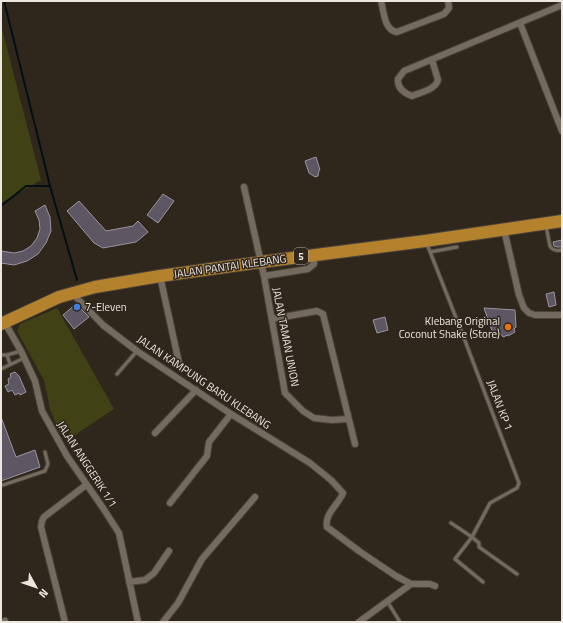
<svg xmlns="http://www.w3.org/2000/svg" width="563" height="623" viewBox="0 0 563 623" font-family="'Titillium Web',sans-serif">
  <style>
    .green { fill: #404215 }
    .lines { fill: none; stroke-linecap: round; stroke-linejoin: round }
    .stream { stroke: #021013; stroke-width: 2 }
    .building { fill: #5d5663; stroke: #9a93a2 }
    .lane-casing { stroke: #4a433a; stroke-width: 5 }
    .street-casing { stroke: #4a433a; stroke-width: 8 }
    .highway-casing { stroke: #4a433a; stroke-width: 14 }
    .lane { stroke: #756a5e; stroke-width: 3 }
    .street { stroke: #756a5e; stroke-width: 6 }
    .highway { stroke: #b4822d; stroke-width: 12 }
    .shop-dot { fill: #3f7fe0; stroke: #2f261c; stroke-width: 1.5 }
    .food-dot { fill: #e8710a; stroke: #2f261c; stroke-width: 1.5 }
    .labels { text-anchor: middle; stroke-width: 3; stroke-linejoin: round; paint-order: stroke }
    .shield { fill: #2f261c; stroke: #b3aca5; stroke-width: 1 }
    .shield-label { font-size: 10px; font-weight: bold; fill: #ece6e0 }
    .street-label { font-size: 11px; fill: #ece6e0; stroke: #2f261c }
    .poi-label { font-size: 11px; fill: #ece6e0; stroke: #2f261c; text-anchor: start }
  </style>
  <rect width="100%" height="100%" fill="#2f261c"/>
  <!-- green -->
  <path class="green" d="M1,25l40,155 -40,23z
    M57,308l57,101 -42,28 -3,-6 -8,4 -11,-26 -6,-29 -27,-49 3,-7z"/>
  <g class="lines">
    <!-- stream -->
    <path class="stream" d="M4,1l46,185 27,94
      M1,206l25,-20h24"/>
  </g>
  <!-- building -->
  <path class="building" d="M316,157l4,13h-1l-1,6 -3,1 -6,-4 -4,-12z
    M163,194l11,7 -16,22 -11,-8z
    M79,201l27,30 27,-5 5,-5 10,11 -12,10 -33,6 -9,-5 -27,-32z
    M45,205l5,12 1,14 -5,12 -8,11 -11,7 -13,4 -13,-2v-12l13,2 9,-2 8,-5 6,-8 3,-9 -1,-9 -4,-9z
    M562,240v7h-5l-3,-1 -1,-4z
    M554,292l2,13 -7,2 -3,-13z
    M76,304l13,13 -15,12 -11,-14z
    M484,308l31,2 1,17 -2,2 1,3 -7,4v-1l-5,2 -4,-5 -6,2z
    M385,317l3,13 -11,3 -4,-13z
    M15,372l4,4 7,16 -6,3 -1,-2 -4,2 -3,-5 -4,2 -3,-6 4,-2 -1,-5 3,-2 -1,-3z
    M1,417l15,40 19,-7 5,17 -39,14z"/>
  <g class="lines">
    <defs>
      <path id="lane" d="M546,226l4,20c3,5 7,5 12,4
        M427,244l37,94 55,145 -2,5 -27,15 -18,34 -21,-14
        M430,252l27,-5
        M1,355h6l3,9
        M7,355l14,-4
        M1,369l23,-11
        M117,374l20,-23
        M1,485h2l42,-14 3,-7 -3,-12
        M483,582l-28,-23 17,-22 7,6v4l38,27
        M387,601l13,21"/>
      <path id="street" d="M381,1c3,11 3,29 16,31l47,-18 5,-6 -1,-7
        M520,23l42,108
        M432,60l6,20c-3,10 -17,12 -26,16 -8,-3 -15,-8 -14,-17l6,-8 158,-66
        M244,187l20,89 21,117 18,18 11,7 18,2 16,-1
        M504,229l15,66 5,13 5,5 6,2h27
        M160,276l19,87
        M264,276l44,-7 6,-5v-9
        M72,293l31,32 34,26 94,63 79,49 21,17 12,13c-4,11 -19,21 -16,34l32,24 37,25 15,8h19l5,2
        M272,319l45,-8 6,3 32,130
        M5,323l16,28 14,30 7,30 25,45 36,52 16,25 19,89
        M155,433l41,-43
        M170,503l37,-47 2,-14 22,-28
        M129,582l16,-2 9,-7 15,-22
        M3,622l2,-1
        M65,622l-24,-95 1,-6 2,-4 42,-32
        M163,622l15,-19 24,-44 53,-62
        M359,622l52,-38"/>
      <path id="highway" d="M1,324l58,-27 36,-10 65,-11 101,-14 164,-21 137,-20"/>
    </defs>
    <!-- lane casing -->
    <use href="#lane" class="lane-casing"/>
    <!-- street casing -->
    <use href="#street" class="street-casing"/>
    <!-- highway casing -->
    <use href="#highway" class="highway-casing"/>
    <!-- lane -->
    <use href="#lane" class="lane"/>
    <!-- street -->
    <use href="#street" class="street"/>
    <!-- highway -->
    <use href="#highway" class="highway"/>
  </g>
  <!-- markers -->
  <circle class="shop-dot" cx="77" cy="307" r="4"/>
  <circle class="food-dot" cx="508" cy="327" r="4"/>
  <g class="labels">
    <!-- shield labels -->
    <rect class="shield" x="294" y="248" width="14" height="16" rx="3"/>
    <g class="shield-label">
      <text x="301" y="260">5</text>
    </g>
    <!-- street labels -->
    <g class="street-label">
      <text transform="translate(230 266) rotate(-8)" y="4">JALAN PANTAI KLEBANG</text>
      <text transform="translate(286 337) rotate(79)" y="4">JALAN TAMAN UNION</text>
      <text transform="translate(204 382) rotate(34)" y="4">JALAN KAMPUNG BARU KLEBANG</text>
      <text transform="translate(500 405) rotate(69)" y="4">JALAN KP 1</text>
      <text transform="translate(87 464) rotate(57)" y="4">JALAN ANGGERIK 1/1</text>
    </g>
    <!-- poi labels -->
    <g class="poi-label">
      <text x="85" y="311">7-Eleven</text>
      <text x="500" y="325" text-anchor="end">Klebang Original<tspan x="500" dy="13">Coconut Shake (Store)</tspan></text>
    </g>
  </g>
  <!-- border -->
  <rect width="563" height="623" fill="none" stroke="#ece6e0" stroke-width="4"/>
  <!-- north arrow -->
  <g transform="translate(36 587) rotate(130)" stroke="#2f261c" stroke-width="3" paint-order="stroke">
  <path d="M0-3L7 15L0 10L-7 15Z" fill="#ece6e0"/>
  <text y="-6" font-size="11" font-weight="bold" text-anchor="middle" fill="#ece6e0">N</text>
  </g>
</svg>
